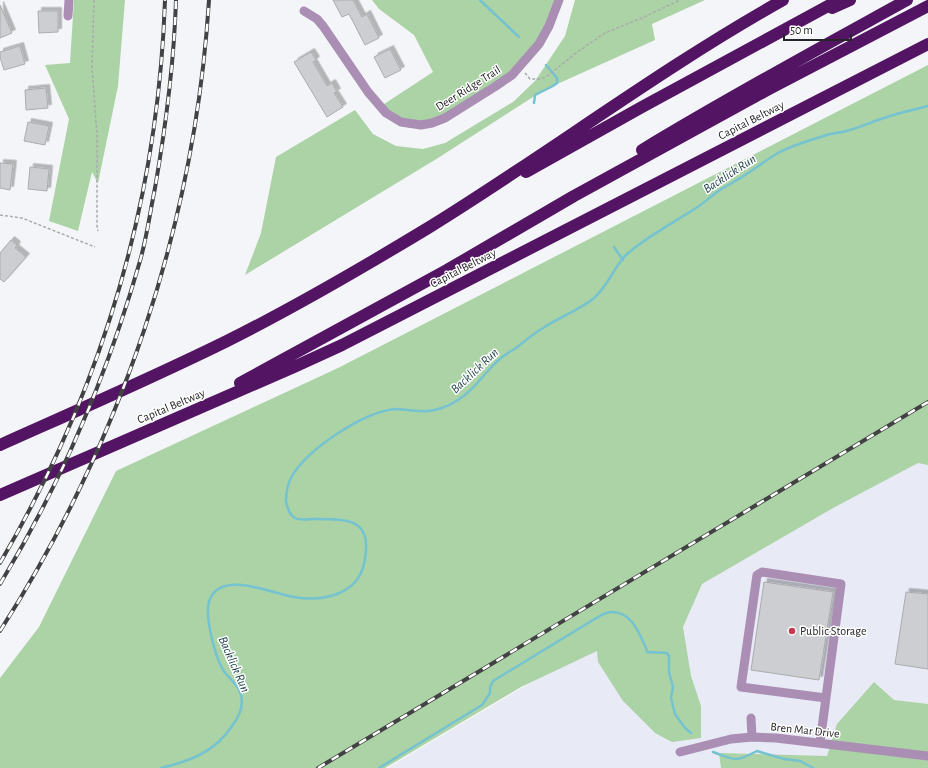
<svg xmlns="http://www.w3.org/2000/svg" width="928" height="768" viewBox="0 0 928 768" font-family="'Alegreya Sans',sans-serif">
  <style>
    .built { fill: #e8eaf5 }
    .green { fill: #abd3a6 }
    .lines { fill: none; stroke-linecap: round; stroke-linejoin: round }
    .stream { stroke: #75c2d1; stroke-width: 2.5 }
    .building { fill: #cdced1; stroke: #abacaf; filter: url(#shadow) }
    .path { stroke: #aaabad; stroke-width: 1.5; stroke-dasharray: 3 2; stroke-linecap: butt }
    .minor { stroke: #aa8eb4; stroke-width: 9 }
    .highway { stroke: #531464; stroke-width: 12 }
    .rail-casing { stroke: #424244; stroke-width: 4 }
    .rail { stroke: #fff; stroke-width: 2.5; stroke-dasharray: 8; stroke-linecap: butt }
    .poi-dot { fill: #c93850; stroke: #fff; stroke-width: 1.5 }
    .labels { text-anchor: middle; stroke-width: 3; stroke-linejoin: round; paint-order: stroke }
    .street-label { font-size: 12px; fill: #252527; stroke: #fff }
    .poi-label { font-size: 12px; fill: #252527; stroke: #fff; text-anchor: start }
    .water-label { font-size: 13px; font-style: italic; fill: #193e45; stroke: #fff }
  </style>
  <defs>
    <filter id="shadow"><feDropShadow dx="3.5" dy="-3.5" stdDeviation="0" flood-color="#0004"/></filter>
  </defs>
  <rect width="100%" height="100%" fill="#f4f5f8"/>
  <!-- built -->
  <path class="built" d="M928,446v322h-540l443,-265z"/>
  <!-- green -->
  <path class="green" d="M74,0h51l-7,86 -20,97 -6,-11 -14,59 -29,-10 20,-102 -24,-54 25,-2z
    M372,0h183l-13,36 -43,50 -75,42h-14l-14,-4 -18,-16 55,-36 -19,-37 -35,-26z
    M575,0h130l-53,24 3,16 -111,50 -106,68 -193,117 16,-42 15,-76 79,-47 18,24 23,12 27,3 22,-6 68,-41 22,-21 30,-45z
    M928,65v400l-10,-2 -85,45 -131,76 -19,43 8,49 10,30v32l-29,4 -17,-9 -32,-32 -25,-39 -1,-11 -76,36 -136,81h-385v-90l39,-51 77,-156 222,-103z
    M874,682l20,18 34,4v64h-207l-2,-15 108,3 10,-32z"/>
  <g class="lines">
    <!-- stream -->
    <path class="stream" d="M480,0l39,37
      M534,103l1,-8 18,-9 4,-3v-5l-11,-13
      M614,247l9,13
      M713,752c23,8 21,11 44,-1l27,8 16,2 13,7
      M161,768c29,-7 54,-16 71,-42 7,-9 12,-19 9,-31 -2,-9 -9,-14 -15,-21 -10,-12 -23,-60 -16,-75 12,-29 63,-5 84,-2 28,5 63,-2 70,-33 10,-45 -14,-45 -49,-45 -6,0 -14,2 -20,-1 -5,-3 -8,-11 -9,-17 0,-8 2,-18 6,-25 16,-27 71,-64 103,-67 8,0 17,2 26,2 12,1 27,-4 37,-11 19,-11 29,-33 47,-45 4,-3 8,-5 11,-7 9,-7 17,-14 27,-20 16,-11 35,-17 51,-30 14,-12 19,-29 31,-42 17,-17 50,-34 71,-48 7,-4 14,-11 21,-16 9,-6 19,-11 28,-17 11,-7 21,-15 33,-22 15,-8 33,-13 49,-18 6,-2 13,-2 19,-4 13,-3 25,-9 38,-13 14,-5 29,-8 44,-12
      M379,768l103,-63 8,-12v-6l3,-6 100,-61c5,-3 11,-7 17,-8 22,-1 29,21 36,36l1,4 20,1 2,3v16l4,15 -2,11 4,16 10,14 6,5"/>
  </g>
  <!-- building -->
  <path class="building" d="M333,0h20l9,17 5,-3 12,24 -14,7 -16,-31 -7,3z
    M0,5l12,28 -12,5z
    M38,11h20v21l-19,1z
    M20,46l5,18 -21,6 -4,-13v-5z
    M390,49l11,21 -16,8 -11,-21z
    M311,52l5,8 -3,2 14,24 5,-3 5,9 -3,1 9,14 -16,10 -33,-55z
    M46,88l2,20 -22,2 -1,-20z
    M28,122l21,4 -4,19 -21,-4z
    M0,163l13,1 -3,26 -10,-2z
    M30,167l19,2 -2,22 -19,-2z
    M11,240l6,5 -2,3 11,9 -22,25 -4,-3v-26z
    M764,582l69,10 -14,88 -68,-10z
    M906,592l22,2v75l-33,-5z"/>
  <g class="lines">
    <!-- path -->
    <path class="path" d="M94,0l-2,67 5,69v90l1,5
      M525,73l5,6h10l6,-2 30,-24 29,-20 39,-16 36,-17
      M0,215l22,3 73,29"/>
    <!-- minor -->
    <path class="minor" d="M304,11l13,8 6,7 45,66 18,21 15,9 20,3 11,-2 13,-5 51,-32 16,-11 27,-31 10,-18 10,-26
      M68,16l1,-16
      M751,718l1,19
      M820,743l21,-159 -79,-12 -5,3 -16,112 85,11
      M680,752l51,-13 21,-2 24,1 152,18"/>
    <!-- highway -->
    <path class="highway" d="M832,8l18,-8
      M642,150c87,-53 176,-101 265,-150
      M526,172l116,-65 197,-107
      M240,383l207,-113 127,-74 195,-107 159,-83
      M0,445c76,-34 152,-67 227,-104 68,-34 135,-73 201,-113 120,-74 232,-159 355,-228
      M0,495l294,-128 48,-22 586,-301"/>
    <defs>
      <path id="rail" d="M0,563c102,-174 158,-360 165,-563
        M0,584c62,-102 107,-208 140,-323 7,-24 10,-49 15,-73 11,-63 19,-124 21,-188
        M0,631c121,-189 195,-407 209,-631
        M318,768l610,-366"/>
    </defs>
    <!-- rail casing -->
    <use href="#rail" class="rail-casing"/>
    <!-- rail -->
    <use href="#rail" class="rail"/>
  </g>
  <!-- markers -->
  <circle class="poi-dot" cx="792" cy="631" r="4"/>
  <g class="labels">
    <!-- street labels -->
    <g class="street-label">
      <text transform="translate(468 88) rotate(-32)" y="4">Deer Ridge Trail</text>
      <text transform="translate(751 120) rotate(-27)" y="4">Capital Beltway</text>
      <text transform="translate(463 268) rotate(-27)" y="4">Capital Beltway</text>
      <text transform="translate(171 406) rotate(-23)" y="4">Capital Beltway</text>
      <text transform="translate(805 730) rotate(6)" y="4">Bren Mar Drive</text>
    </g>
    <!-- poi labels -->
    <g class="poi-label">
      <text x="800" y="635">Public Storage</text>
    </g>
    <!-- water labels -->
    <g class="water-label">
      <text transform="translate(729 173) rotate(-33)" y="5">Backlick Run</text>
      <text transform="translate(474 370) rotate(-43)" y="5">Backlick Run</text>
      <text transform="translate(235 664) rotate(66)" y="5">Backlick Run</text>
    </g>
  </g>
  <!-- scale -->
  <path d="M784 34v6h67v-6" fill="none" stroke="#252527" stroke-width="2"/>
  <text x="790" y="34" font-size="12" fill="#252527" stroke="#ffffff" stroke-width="3" paint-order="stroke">50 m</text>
</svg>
